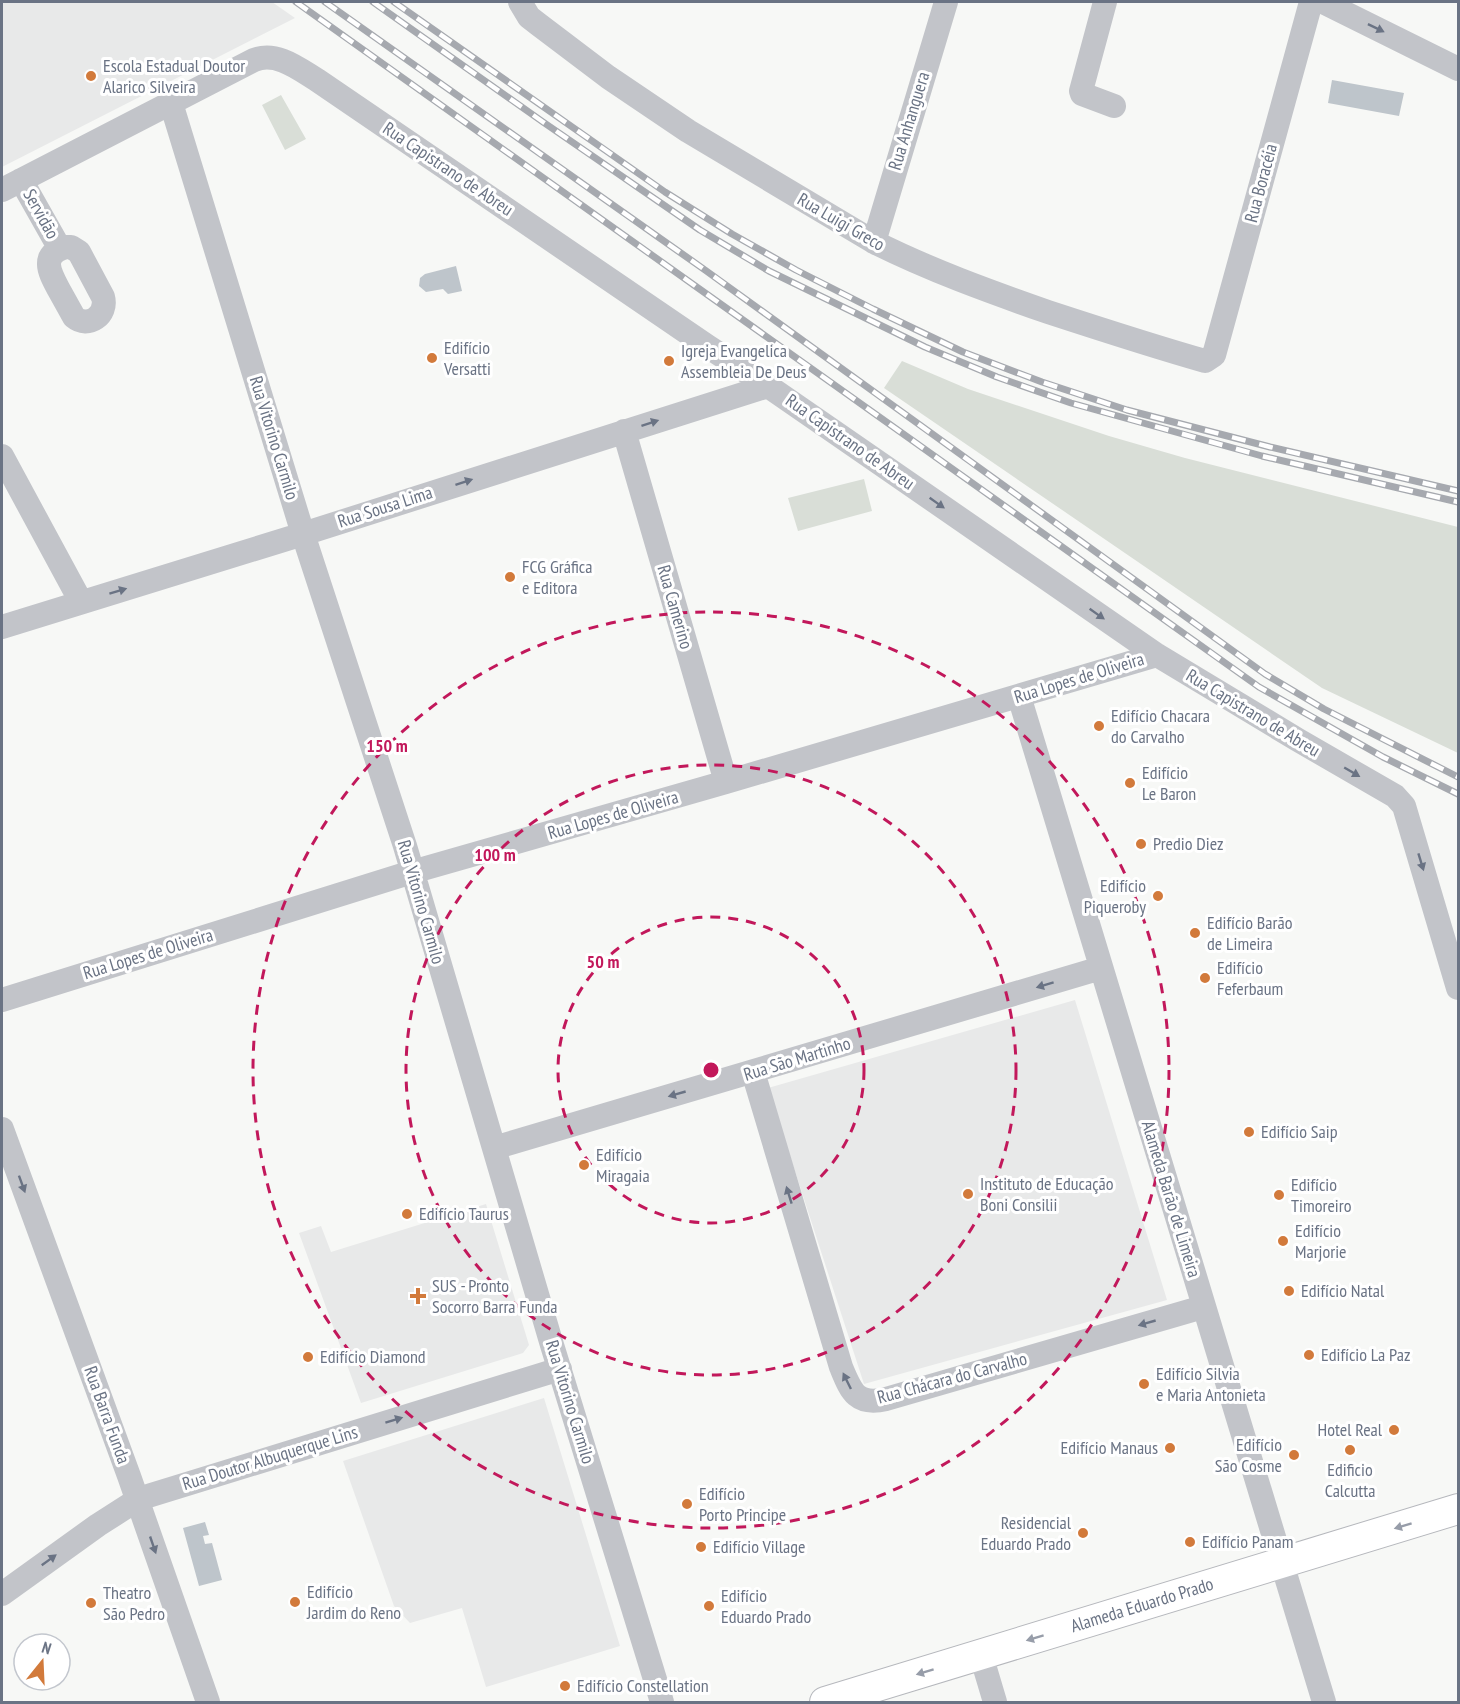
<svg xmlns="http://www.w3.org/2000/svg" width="1460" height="1704" viewBox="0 0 1460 1704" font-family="'PT Sans Narrow',sans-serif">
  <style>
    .built { fill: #e8e9e9 }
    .green { fill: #d9ded7 }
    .water { fill: #bec5cb }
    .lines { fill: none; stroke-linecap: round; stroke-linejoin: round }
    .major-casing { stroke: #b6b8bd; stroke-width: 32 }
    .minor { stroke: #c2c4c9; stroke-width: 24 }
    .major { stroke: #fff; stroke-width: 30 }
    .rail-casing { stroke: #a6a9af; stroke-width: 7 }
    .rail { stroke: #fff; stroke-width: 4.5; stroke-dasharray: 14; stroke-linecap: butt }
    .oneway { fill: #6a7384 }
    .oneway2 { fill: #979da9 }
    .ring { fill: none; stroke: #c2185b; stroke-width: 3; stroke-dasharray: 10 8 }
    .poi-dot { fill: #d27a3b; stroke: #fff; stroke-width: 2 }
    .labels { text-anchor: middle; stroke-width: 6; stroke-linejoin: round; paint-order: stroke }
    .poi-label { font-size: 18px; fill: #6a7384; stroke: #fff; text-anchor: start }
    .street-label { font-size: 18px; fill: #6a7384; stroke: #fff }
    .centre { fill: #c2185b; stroke: #fff; stroke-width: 3 }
    .ring-label { font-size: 18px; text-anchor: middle; font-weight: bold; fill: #c2185b; stroke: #fff; stroke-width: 6; stroke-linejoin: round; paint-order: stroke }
  </style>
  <rect width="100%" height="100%" fill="#f7f8f6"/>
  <!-- built -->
  <path class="built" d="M2,2h270l23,16 -293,149z
    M1075,1000l92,300 -303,84 -96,-296z
    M486,1204l43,141 -6,8 -162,50 -62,-170 22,-7 10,26z
    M544,1398l76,248 -134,41 -24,-79 -52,15 -16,-17 -51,-145z"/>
  <!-- green -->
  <path class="green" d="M281,95l25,44 -21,11 -23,-45z
    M902,361l66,28 141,47 76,22 273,69v226l-136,-65 -438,-300z
    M864,479l8,32 -74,20 -10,-33z"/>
  <!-- water -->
  <path class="water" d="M1332,80l72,13 -5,23 -71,-13z
    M456,266l6,25 -14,3 -5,-5 -17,3 -7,-6 1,-8 5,-4z
    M205,1522l4,13 -6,1 2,8 7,-1 10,37 -23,6 -16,-58z"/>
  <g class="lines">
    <defs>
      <path id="major" d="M825,1702l633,-193"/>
    </defs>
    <!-- major casing -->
    <use href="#major" class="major-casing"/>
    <!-- minor -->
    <path class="minor" d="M520,2l9,15 9,7 70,53 80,54 186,111c56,28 114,49 174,70 52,17 104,34 157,49l9,-6 97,-353
      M1105,2l-24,89 1,3 32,12
      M1323,2l135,67
      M171,103l132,431 102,312 147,499 110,357
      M21,180l39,69
      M2,190l252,-130c23,-9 45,9 63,20l390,266 61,40 389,269 141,85 97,56 9,10 54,182
      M874,242l72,-240
      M66,247h5l8,5 24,45c5,18 -15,32 -29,20 -5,-9 -10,-18 -15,-27 -9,-17 -20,-35 7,-43z
      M624,431l102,351
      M2,456l79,146
      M2,627l301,-93 465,-148
      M1019,696l305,1006
      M2,1000l410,-128 314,-90 431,-127
      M753,1072l88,295c10,24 15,39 45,32l317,-92
      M2,1129l127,347 79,226
      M494,1148l607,-180
      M2,1594l96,-69 39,-25 11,-4 412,-127
      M981,1655l14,47"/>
    <!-- major -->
    <use href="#major" class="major"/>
    <defs>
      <path id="rail" d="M296,2l963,685 124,70 75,37
        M325,2l380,268 560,404 59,35 134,68
        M373,2l170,120 157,108 69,41 156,76 72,30 74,26 191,53 196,46
        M394,2l271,190 67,42 64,36 77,39 90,43 79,30 85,28 143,37 188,44"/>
    </defs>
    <!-- rail casing -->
    <use href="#rail" class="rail-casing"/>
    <!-- rail -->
    <use href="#rail" class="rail"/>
  </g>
  <!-- one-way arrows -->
  <defs><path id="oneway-solid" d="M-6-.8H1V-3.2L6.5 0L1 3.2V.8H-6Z" transform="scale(1.5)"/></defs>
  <g class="oneway">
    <use href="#oneway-solid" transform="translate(1376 28) rotate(26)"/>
    <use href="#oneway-solid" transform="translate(650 423) rotate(-18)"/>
    <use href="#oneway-solid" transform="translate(464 482) rotate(-18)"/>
    <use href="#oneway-solid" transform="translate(937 503) rotate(35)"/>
    <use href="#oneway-solid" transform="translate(118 591) rotate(-17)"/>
    <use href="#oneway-solid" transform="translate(1097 614) rotate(35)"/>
    <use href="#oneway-solid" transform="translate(1352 772) rotate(30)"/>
    <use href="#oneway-solid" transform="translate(1421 862) rotate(73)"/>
    <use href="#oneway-solid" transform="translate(1045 985) rotate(163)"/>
    <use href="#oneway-solid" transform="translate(677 1094) rotate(164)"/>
    <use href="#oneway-solid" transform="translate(22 1184) rotate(70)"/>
    <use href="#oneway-solid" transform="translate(789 1195) rotate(-107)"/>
    <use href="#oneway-solid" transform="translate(1147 1323) rotate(164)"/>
    <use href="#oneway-solid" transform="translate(847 1381) rotate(-116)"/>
    <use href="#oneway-solid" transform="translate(394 1420) rotate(-17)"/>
    <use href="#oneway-solid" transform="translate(153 1545) rotate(71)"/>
    <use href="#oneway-solid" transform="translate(49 1560) rotate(-36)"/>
  </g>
  <g class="oneway2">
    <use href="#oneway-solid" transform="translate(1403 1526) rotate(163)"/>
    <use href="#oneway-solid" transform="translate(1035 1638) rotate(163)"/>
    <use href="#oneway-solid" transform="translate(925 1672) rotate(163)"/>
  </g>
  <!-- distance rings -->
  <g class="ring">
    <circle cx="711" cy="1070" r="153"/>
    <circle cx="711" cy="1070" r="305"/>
    <circle cx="711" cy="1070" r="458"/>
  </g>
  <!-- markers -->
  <g class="poi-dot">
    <circle cx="91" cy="76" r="6"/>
    <circle cx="432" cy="358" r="6"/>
    <circle cx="669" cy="361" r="6"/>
    <circle cx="510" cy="577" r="6"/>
    <circle cx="1099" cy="726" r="6"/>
    <circle cx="1130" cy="783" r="6"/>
    <circle cx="1141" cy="844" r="6"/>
    <circle cx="1158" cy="896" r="6"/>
    <circle cx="1195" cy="933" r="6"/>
    <circle cx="1205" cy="978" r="6"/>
    <circle cx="1249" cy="1132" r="6"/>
    <circle cx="584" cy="1165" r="6"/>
    <circle cx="968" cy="1194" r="6"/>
    <circle cx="1279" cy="1195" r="6"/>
    <circle cx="407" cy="1214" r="6"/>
    <circle cx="1283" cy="1241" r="6"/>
    <circle cx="1289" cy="1291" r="6"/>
    <path d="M415 1287h6v6h6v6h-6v6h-6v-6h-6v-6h6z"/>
    <circle cx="1309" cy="1355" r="6"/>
    <circle cx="308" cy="1357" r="6"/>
    <circle cx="1144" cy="1384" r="6"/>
    <circle cx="1394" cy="1430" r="6"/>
    <circle cx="1170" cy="1448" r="6"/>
    <circle cx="1350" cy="1450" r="6"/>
    <circle cx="1294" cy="1455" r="6"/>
    <circle cx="687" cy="1504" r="6"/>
    <circle cx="1083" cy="1533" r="6"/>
    <circle cx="1190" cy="1542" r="6"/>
    <circle cx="701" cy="1547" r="6"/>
    <circle cx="295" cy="1602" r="6"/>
    <circle cx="91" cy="1603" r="6"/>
    <circle cx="709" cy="1606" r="6"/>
    <circle cx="565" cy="1686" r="6"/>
  </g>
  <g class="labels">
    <!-- poi labels -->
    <g class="poi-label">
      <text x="103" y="72">Escola Estadual Doutor<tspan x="103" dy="21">Alarico Silveira</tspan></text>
      <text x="444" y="354">Edifício<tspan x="444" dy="21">Versatti</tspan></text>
      <text x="681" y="357">Igreja Evangelica<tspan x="681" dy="21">Assembleia De Deus</tspan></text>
      <text x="522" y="573">FCG Gráfica<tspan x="522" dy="21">e Editora</tspan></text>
      <text x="1111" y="722">Edifício Chacara<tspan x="1111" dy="21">do Carvalho</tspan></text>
      <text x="1142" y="779">Edifício<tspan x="1142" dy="21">Le Baron</tspan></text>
      <text x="1153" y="850">Predio Diez</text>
      <text x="1146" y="892" text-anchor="end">Edifício<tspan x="1146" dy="21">Piqueroby</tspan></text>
      <text x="1207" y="929">Edifício Barão<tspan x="1207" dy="21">de Limeira</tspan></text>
      <text x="1217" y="974">Edifício<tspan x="1217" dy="21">Feferbaum</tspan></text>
      <text x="1261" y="1138">Edifício Saip</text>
      <text x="596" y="1161">Edifício<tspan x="596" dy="21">Miragaia</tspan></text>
      <text x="980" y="1190">Instituto de Educação<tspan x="980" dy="21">Boni Consilii</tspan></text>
      <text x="1291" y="1191">Edifício<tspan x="1291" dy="21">Timoreiro</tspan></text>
      <text x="419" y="1220">Edifício Taurus</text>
      <text x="1295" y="1237">Edifício<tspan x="1295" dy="21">Marjorie</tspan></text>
      <text x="432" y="1292">SUS - Pronto<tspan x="432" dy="21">Socorro Barra Funda</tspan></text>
      <text x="1301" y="1297">Edifício Natal</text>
      <text x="1321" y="1361">Edifício La Paz</text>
      <text x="320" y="1363">Edifício Diamond</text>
      <text x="1156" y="1380">Edifício Silvia<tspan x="1156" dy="21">e Maria Antonieta</tspan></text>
      <text x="1382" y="1436" text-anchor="end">Hotel Real</text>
      <text x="1282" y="1451" text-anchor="end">Edifício<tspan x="1282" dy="21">São Cosme</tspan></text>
      <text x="1158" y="1454" text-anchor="end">Edifício Manaus</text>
      <text x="1350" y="1476" text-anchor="middle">Edificio<tspan x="1350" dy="21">Calcutta</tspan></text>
      <text x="699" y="1500">Edifício<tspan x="699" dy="21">Porto Principe</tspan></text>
      <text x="1071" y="1529" text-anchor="end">Residencial<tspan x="1071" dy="21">Eduardo Prado</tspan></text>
      <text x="1202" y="1548">Edifício Panam</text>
      <text x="713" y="1553">Edifício Village</text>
      <text x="307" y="1598">Edifício<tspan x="307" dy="21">Jardim do Reno</tspan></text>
      <text x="103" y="1599">Theatro<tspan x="103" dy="21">São Pedro</tspan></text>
      <text x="721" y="1602">Edifício<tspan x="721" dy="21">Eduardo Prado</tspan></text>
      <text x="577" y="1692">Edifício Constellation</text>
    </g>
    <!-- street labels -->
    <g class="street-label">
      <text transform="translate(909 121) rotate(-73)" y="6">Rua Anhanguera</text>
      <text transform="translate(448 169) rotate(34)" y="6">Rua Capistrano de Abreu</text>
      <text transform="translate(1261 183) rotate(-75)" y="6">Rua Boracéia</text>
      <text transform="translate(41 214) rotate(61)" y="6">Servidão</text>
      <text transform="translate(841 222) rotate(30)" y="6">Rua Luigi Greco</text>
      <text transform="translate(274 438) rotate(73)" y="6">Rua Vitorino Carmilo</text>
      <text transform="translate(850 442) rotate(35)" y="6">Rua Capistrano de Abreu</text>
      <text transform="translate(385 507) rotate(-18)" y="6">Rua Sousa Lima</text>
      <text transform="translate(675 607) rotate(74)" y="6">Rua Camerino</text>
      <text transform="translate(1079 678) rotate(-17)" y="6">Rua Lopes de Oliveira</text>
      <text transform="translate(1253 713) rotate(31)" y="6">Rua Capistrano de Abreu</text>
      <text transform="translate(613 815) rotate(-16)" y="6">Rua Lopes de Oliveira</text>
      <text transform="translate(421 902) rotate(74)" y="6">Rua Vitorino Carmilo</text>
      <text transform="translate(148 954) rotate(-17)" y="6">Rua Lopes de Oliveira</text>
      <text transform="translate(797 1059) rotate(-17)" y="6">Rua São Martinho</text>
      <text transform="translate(1171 1199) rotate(73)" y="6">Alameda Barão de Limeira</text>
      <text transform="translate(952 1378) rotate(-15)" y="6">Rua Chácara do Carvalho</text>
      <text transform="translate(570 1402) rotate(73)" y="6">Rua Vitorino Carmilo</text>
      <text transform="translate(107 1415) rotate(70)" y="6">Rua Barra Funda</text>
      <text transform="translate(270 1458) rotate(-17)" y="6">Rua Doutor Albuquerque Lins</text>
      <text transform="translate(1142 1605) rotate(-17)" y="6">Alameda Eduardo Prado</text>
    </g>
  </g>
  <circle cx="711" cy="1070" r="9" class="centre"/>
  <g class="ring-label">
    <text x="387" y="752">150 m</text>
    <text x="495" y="861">100 m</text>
    <text x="603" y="968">50 m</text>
  </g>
  <!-- border -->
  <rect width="1460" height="1704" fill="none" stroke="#6a7384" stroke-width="6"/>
  <!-- north arrow -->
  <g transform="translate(42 1662) rotate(18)"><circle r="28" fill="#ffffff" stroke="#c3c7ce" stroke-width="1.5"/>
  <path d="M0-4.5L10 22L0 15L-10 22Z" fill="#d27a3b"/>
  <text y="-9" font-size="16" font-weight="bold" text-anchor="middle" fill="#6a7384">N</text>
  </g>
</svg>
